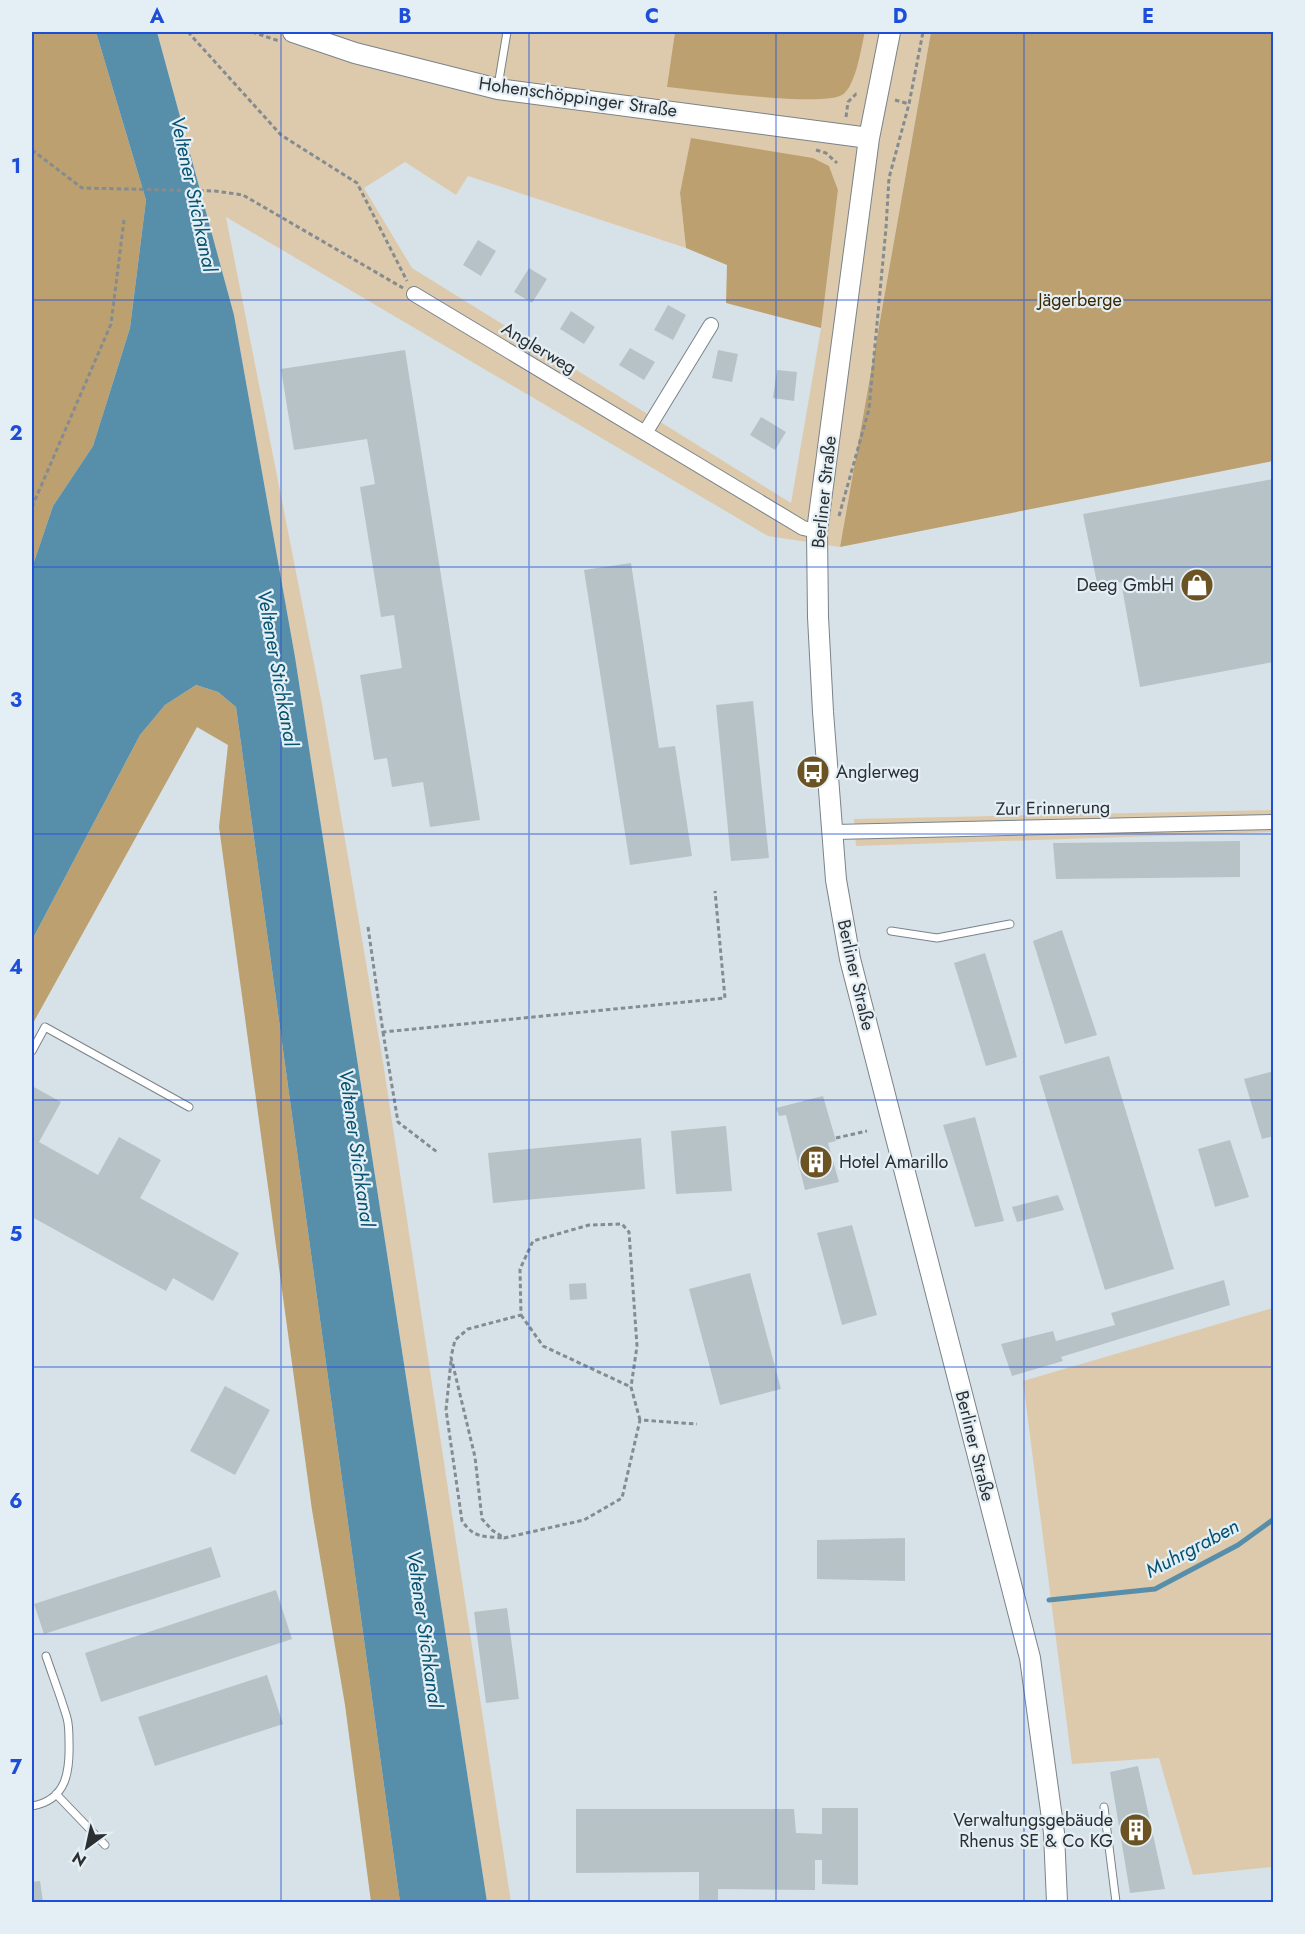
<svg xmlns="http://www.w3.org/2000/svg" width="1305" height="1934" viewBox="0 0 1305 1934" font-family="Jost,sans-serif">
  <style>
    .green { fill: #ddcaac; fill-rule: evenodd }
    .forest { fill: #bca070 }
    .water { fill: #578eaa }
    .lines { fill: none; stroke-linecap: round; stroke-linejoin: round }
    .stream { stroke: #578eaa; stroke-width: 5 }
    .building { fill: #b7c2c7 }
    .service-casing { stroke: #7a8389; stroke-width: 9 }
    .minor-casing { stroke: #7a8389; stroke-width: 16 }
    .secondary-casing { stroke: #7a8389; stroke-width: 22 }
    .path { stroke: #848c90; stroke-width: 3; stroke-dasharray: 4.5 3; stroke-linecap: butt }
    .service { stroke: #fff; stroke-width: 7 }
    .minor { stroke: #fff; stroke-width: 14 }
    .secondary { stroke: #fff; stroke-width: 20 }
    .grid { fill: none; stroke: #1d4ed8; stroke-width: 1.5; stroke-opacity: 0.55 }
    .labels { text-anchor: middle; stroke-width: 4.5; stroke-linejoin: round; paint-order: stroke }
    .street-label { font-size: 18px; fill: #2b2f32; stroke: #e4eff5 }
    .park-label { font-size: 18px; fill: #3d2900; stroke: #e4eff5 }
    .poi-label { font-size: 18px; fill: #2b2f32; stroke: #e4eff5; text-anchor: end }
    .water-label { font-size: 20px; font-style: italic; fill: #065270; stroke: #e4eff5 }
    .neatline { fill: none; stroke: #1d4ed8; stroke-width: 2 }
    .grid-label { font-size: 20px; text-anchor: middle; font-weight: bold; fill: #1d4ed8 }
  </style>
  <rect width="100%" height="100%" fill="#d7e2e8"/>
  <!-- green -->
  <path class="green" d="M157,32h518l-7,55 183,-2 14,-53h66l-91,515 -72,-11 -542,-319 96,487 61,358 128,840h-24l-192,-1245 -61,-342zM405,162l51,33 12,-19 218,72 -6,-55 149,-27 9,24 -17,138 -30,175 -379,-235 -48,-80z
    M1273,810l1,22 -418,14 -2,-27z
    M1273,1308v559l-80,8 -34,-117 -87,6 -49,-383z"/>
  <!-- forest -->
  <path class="forest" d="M32,32h64l50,168 -16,128 -37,118 -40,60 -21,62z
    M675,32h190c-4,15 -9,55 -23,63 -21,12 -144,-5 -175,-8z
    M931,32h342v429l-433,86z
    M691,138l122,20 16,8 9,24 -17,138 -95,-25 1,-38 -41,-17 -6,-55z
    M196,685l22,7 18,15 164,1195h-29l-26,-197 -33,-195 -93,-683 9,-82 -31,-18 -165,298v-85l108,-205 25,-30z"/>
  <!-- water -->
  <path class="water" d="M96,32h61l77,283 61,342 192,1245h-87l-164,-1195 -18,-15 -22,-7 -31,20 -25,30 -108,205v-372l21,-62 40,-60 37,-118 16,-128z"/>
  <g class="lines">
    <!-- stream -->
    <path class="stream" d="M1049,1600l106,-11 83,-44 36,-26"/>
  </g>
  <!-- building -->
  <path class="building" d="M478,240l18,11 -15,25 -18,-11z
    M529,268l18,11 -15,24 -18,-11z
    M668,305l18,10 -13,25 -19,-10z
    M571,311l24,16 -11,17 -24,-15z
    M630,348l25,14 -11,18 -25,-15z
    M405,350l75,470 -50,7 -7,-45 -31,5 -5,-29 -13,2 -14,-85 42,-7 -8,-53 -13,2 -21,-130 15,-3 -8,-45 -73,11 -13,-81z
    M718,350l20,4 -6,28 -20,-4z
    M777,370l20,2 -3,29 -21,-3z
    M761,417l25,15 -11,18 -25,-15z
    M1274,479v183l-134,25 -19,-105 -23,6 -15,-74z
    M631,563l28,185 16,-2 17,110 -62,9 -46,-295z
    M753,701l16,157 -38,3 -15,-156z
    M1240,841v36l-184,2 -3,-36z
    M1062,930l35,105 -32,9 -32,-103z
    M985,953l32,104 -31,9 -32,-103z
    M1109,1056l65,213 -69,21 -66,-214z
    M1274,1071v65l-12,3 -18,-60z
    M32,1086l29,16 -22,40 59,33 21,-38 42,23 -21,38 99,55 -26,48 -40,-23 -7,13 -134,-74z
    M823,1096l13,45 -8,2 11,39 -34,8 -19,-75 -7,1 -3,-8z
    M975,1117l29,104 -29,6 -32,-102z
    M726,1126l6,65 -56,3 -5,-63z
    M641,1138l4,51 -152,14 -5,-50z
    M1230,1140l19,57 -34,10 -17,-58z
    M1058,1195l6,15 -47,12 -5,-15z
    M852,1225l25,90 -35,10 -25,-92z
    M750,1273l31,116 -61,16 -31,-116z
    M1224,1280l6,25 -169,52 2,4 -51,15 -11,-32 52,-13 3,10 59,-16 -4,-12z
    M586,1283l1,16 -17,1 -1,-16z
    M225,1386l45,24 -35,65 -45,-24z
    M905,1538v43l-88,-2v-39z
    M211,1547l10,30 -177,57 -10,-30z
    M276,1590l16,49 -191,63 -16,-49z
    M507,1608l12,91 -33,4 -12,-91z
    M267,1675l16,49 -128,42 -17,-49z
    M1138,1766l27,123 -35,4 -20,-121z
    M822,1808h36v77l-36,-1v-24h-7v30l-97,-1v13h-19v-30l-123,1v-64h218l2,24 26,1z
    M40,1881l3,21h-11v-20z"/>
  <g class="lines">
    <defs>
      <path id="service" d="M498,86l9,-54
        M891,931l46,7 73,-14
        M32,1051l13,-24 144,80
        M56,1794l49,51
        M32,1806c35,-6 38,-35 37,-65 0,-7 0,-16 -2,-23 -6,-21 -14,-41 -21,-62
        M1104,1807l12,95"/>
      <path id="minor" d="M414,294l389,234 14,3
        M645,433l66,-108
        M834,832l440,-10"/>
      <path id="secondary" d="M293,32l62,21 143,36 371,49
        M890,32l-21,106 -52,393 1,86 5,95 13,168 14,79 180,699 24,175 3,69"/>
    </defs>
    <!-- service casing -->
    <use href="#service" class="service-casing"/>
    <!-- minor casing -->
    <use href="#minor" class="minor-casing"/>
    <!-- secondary casing -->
    <use href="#secondary" class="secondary-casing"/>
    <!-- path -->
    <path class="path" d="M188,32l93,103 76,48 50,98
      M252,32l27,9
      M895,100l14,4
      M846,117l2,-15 8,-8h3
      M32,150l50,38 133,3 28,4 160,93
      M816,150l10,3 11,10
      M32,507l79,-183 13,-104
      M839,516l30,-107 17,-181 3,-50 20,-74 14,-72
      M368,927l15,105 342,-34 -10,-107
      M383,1032l15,90 39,30
      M836,1138l31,-7
      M521,1315l22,31 88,41
      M451,1361l-5,49 16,111c13,18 21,15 42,17
      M640,1420l-9,-33 6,-41 -8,-114 -7,-8 -33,1 -56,16 -13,28 1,46 -53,14 -13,11 -4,17 24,100 7,62 10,11 12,8 80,-18 38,-22 18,-78 57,4"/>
    <!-- service -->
    <use href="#service" class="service"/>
    <!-- minor -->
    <use href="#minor" class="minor"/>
    <!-- secondary -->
    <use href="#secondary" class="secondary"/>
  </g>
  <!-- grid -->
  <path class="grid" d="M281,32v1870M529,32v1870M776,32v1870M1024,32v1870M32,300h1242M32,567h1242M32,834h1242M32,1100h1242M32,1367h1242M32,1634h1242"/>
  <!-- icons -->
  <defs>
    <symbol id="shop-disc" viewBox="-11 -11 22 22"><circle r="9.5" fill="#6c5324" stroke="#e4eff5"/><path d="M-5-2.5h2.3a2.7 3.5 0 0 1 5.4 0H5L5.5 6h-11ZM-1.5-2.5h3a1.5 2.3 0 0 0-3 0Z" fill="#fff"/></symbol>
    <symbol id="bus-disc" viewBox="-11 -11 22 22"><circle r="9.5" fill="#6c5324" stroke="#e4eff5"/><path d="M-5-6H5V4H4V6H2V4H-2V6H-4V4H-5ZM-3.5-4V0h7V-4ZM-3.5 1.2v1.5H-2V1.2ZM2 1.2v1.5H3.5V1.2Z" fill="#fff"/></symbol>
    <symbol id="building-disc" viewBox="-11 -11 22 22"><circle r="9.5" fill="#6c5324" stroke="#e4eff5"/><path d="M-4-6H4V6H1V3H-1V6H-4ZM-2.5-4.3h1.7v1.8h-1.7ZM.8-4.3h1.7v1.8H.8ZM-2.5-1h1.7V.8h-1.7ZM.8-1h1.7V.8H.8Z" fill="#fff"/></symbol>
  </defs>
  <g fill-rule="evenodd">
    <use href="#shop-disc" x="1178" y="566" width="38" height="38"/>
    <use href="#bus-disc" x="794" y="753" width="38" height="38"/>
    <use href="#building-disc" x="797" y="1143" width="38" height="38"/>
    <use href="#building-disc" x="1117" y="1811" width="38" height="38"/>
  </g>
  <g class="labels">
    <!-- street labels -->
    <g class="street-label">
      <text transform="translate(578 97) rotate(8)" y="6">Hohenschöppinger Straße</text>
      <text transform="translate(539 348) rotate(31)" y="6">Anglerweg</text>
      <text transform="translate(824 492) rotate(-84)" y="6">Berliner Straße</text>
      <text transform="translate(1053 808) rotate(-1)" y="6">Zur Erinnerung</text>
      <text transform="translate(856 975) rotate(77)" y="6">Berliner Straße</text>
      <text transform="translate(975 1446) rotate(76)" y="6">Berliner Straße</text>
    </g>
    <!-- park labels -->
    <g class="park-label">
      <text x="1080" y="306">Jägerberge</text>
    </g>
    <!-- poi labels -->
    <g class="poi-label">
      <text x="1174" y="591">Deeg GmbH</text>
      <text x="836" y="778" text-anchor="start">Anglerweg</text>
      <text x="839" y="1168" text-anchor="start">Hotel Amarillo</text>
      <text x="1113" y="1826">Verwaltungsgebäude<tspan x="1113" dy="21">Rhenus SE &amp; Co KG</tspan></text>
    </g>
    <!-- water labels -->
    <g class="water-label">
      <text transform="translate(194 194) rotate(78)" y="7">Veltener Stichkanal</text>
      <text transform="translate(278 668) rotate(80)" y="7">Veltener Stichkanal</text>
      <text transform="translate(357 1148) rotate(82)" y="7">Veltener Stichkanal</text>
      <text transform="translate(1192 1548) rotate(-28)" y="7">Muhrgraben</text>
      <text transform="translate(425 1629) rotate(82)" y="7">Veltener Stichkanal</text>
    </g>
  </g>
  <!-- border -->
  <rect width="1305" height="1934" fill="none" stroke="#e4eff5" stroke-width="66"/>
  <!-- north arrow -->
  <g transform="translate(87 1847) rotate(213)" stroke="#e4eff5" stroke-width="4.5" paint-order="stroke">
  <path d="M0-4.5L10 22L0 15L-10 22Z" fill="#2b2f32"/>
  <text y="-9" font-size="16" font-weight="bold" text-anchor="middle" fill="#2b2f32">N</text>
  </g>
  <rect x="33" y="33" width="1239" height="1868" class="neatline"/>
  <g class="grid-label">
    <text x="157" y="23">A</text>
    <text x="405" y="23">B</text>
    <text x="652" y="23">C</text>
    <text x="900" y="23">D</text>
    <text x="1148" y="23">E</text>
    <text x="16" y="173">1</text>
    <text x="16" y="440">2</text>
    <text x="16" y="707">3</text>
    <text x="16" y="974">4</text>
    <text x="16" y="1241">5</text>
    <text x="16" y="1508">6</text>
    <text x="16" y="1774">7</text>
  </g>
</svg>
